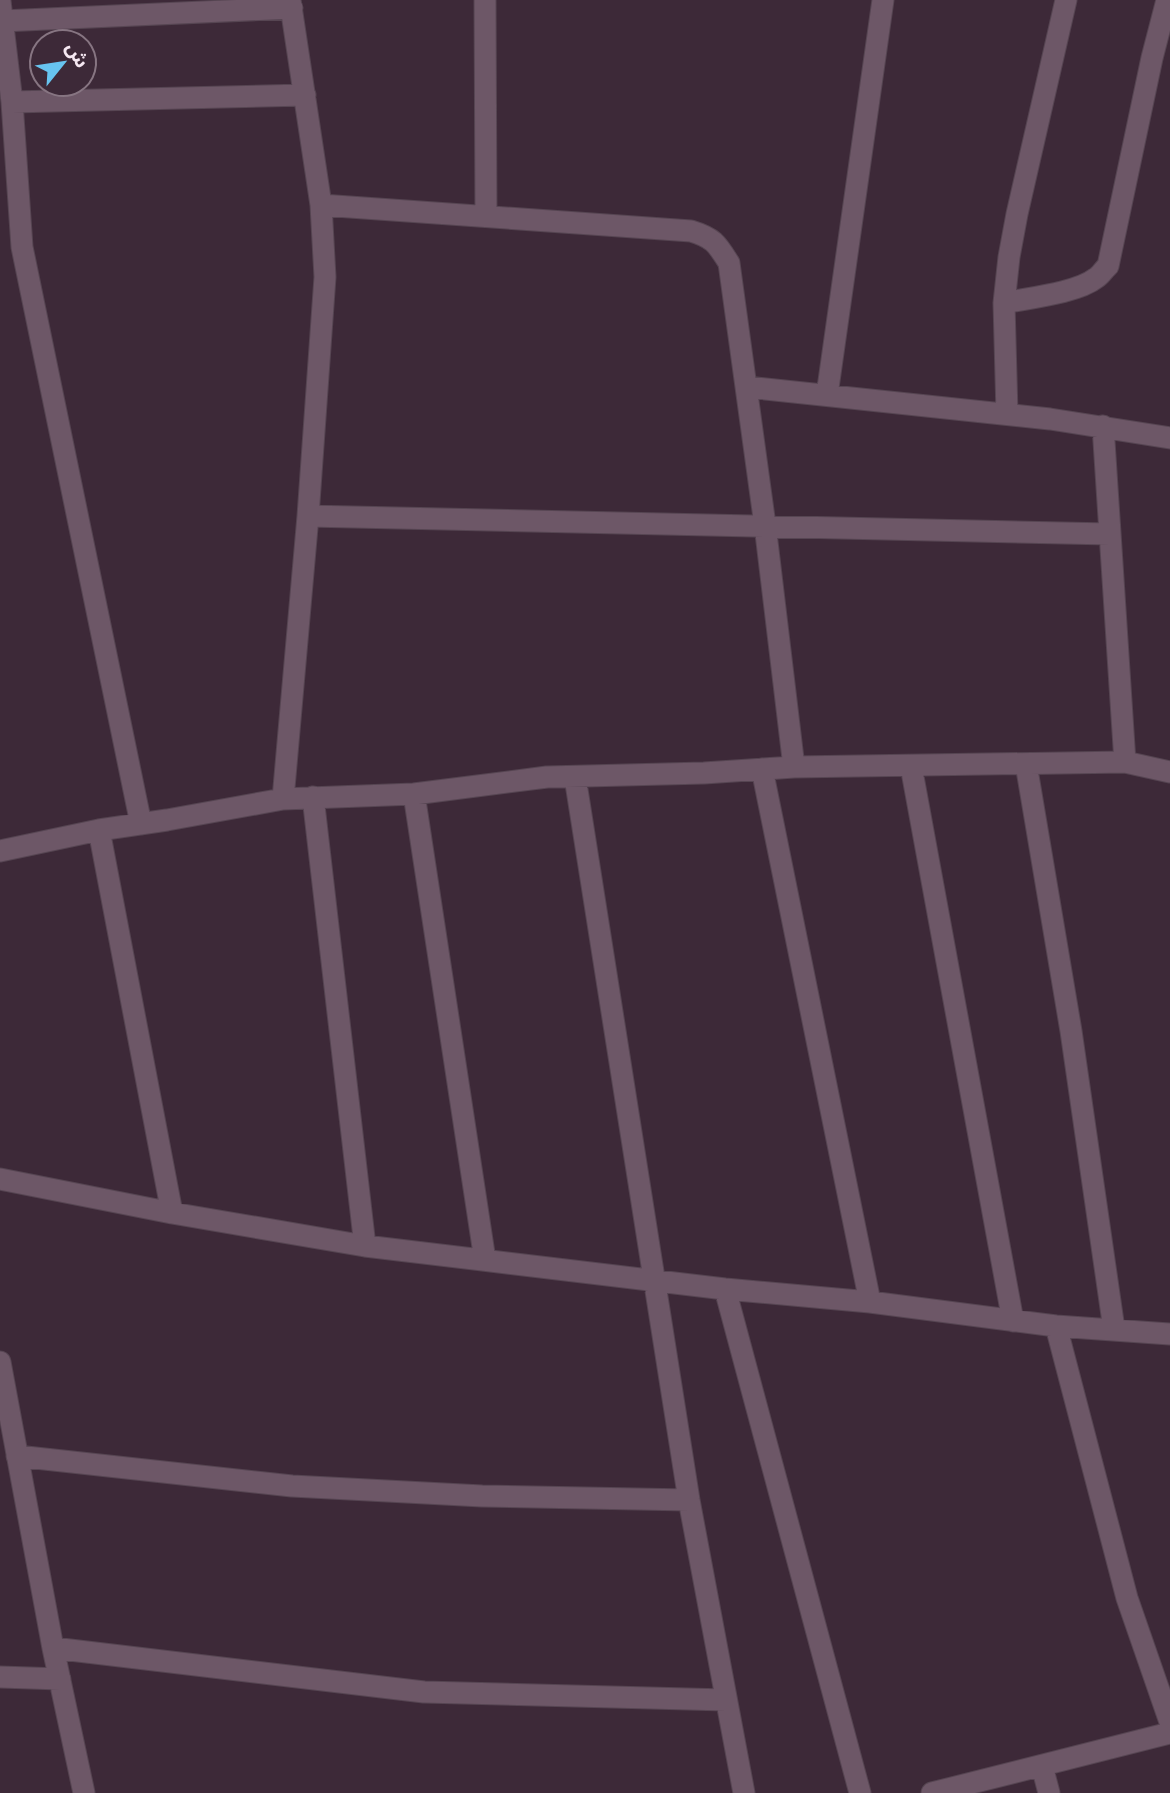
<svg xmlns="http://www.w3.org/2000/svg" width="1170" height="1793" viewBox="0 0 1170 1793" font-family="'PT Sans','Noto Sans Arabic',sans-serif">
  <style>
    .lines { fill: none; stroke-linecap: round; stroke-linejoin: round }
    .minor-casing { stroke: #564552; stroke-width: 23 }
    .minor { stroke: #6d5767; stroke-width: 21 }
  </style>
  <rect width="100%" height="100%" fill="#3d2938"/>
  <g class="lines">
    <defs>
      <path id="minor" d="M485,0l1,216
        M0,1l12,101 10,145 119,577
        M2,21l290,-13
        M12,102l293,-7
        M321,205l370,26c23,7 26,13 38,32l36,262 29,242
        M1004,303c24,-5 73,-10 92,-25 5,-3 8,-9 12,-12l44,-208 15,-58
        M747,387l303,32 120,19
        M827,395l56,-395
        M1007,414l-3,-111 5,-46 8,-43 49,-214
        M1103,426l22,336
        M308,516l802,18
        M1026,764l45,267 43,298
        M911,766l102,555
        M762,769l108,533
        M575,777l114,723 55,293
        M414,794l71,466
        M313,797l52,449
        M283,799l25,-283 17,-239 -4,-72 -31,-205
        M99,830l73,383
        M0,851l99,-21 68,-10 116,-21 131,-5 133,-17 157,-4 90,-6 331,-5 45,10
        M0,1179l172,34 193,33 360,43 145,13 186,24 114,8
        M725,1289l135,504
        M1056,1326l71,272 43,124
        M0,1362l53,286 31,145
        M17,1456l275,30 190,10 207,4
        M53,1648l371,44 302,8
        M0,1677l60,2
        M1042,1766l7,27
        M932,1793l238,-60"/>
    </defs>
    <!-- minor casing -->
    <use href="#minor" class="minor-casing"/>
    <!-- minor -->
    <use href="#minor" class="minor"/>
  </g>
  <!-- north arrow -->
  <g transform="translate(63 63) rotate(60)"><circle r="33" fill="#3d2938" stroke="#877582" stroke-width="2"/>
  <path d="M0-5L12 26L0 18L-12 26Z" fill="#67c4f0"/>
  <text y="-10" font-size="19" font-weight="bold" text-anchor="middle" fill="#f6e8f2">ش</text>
  </g>
</svg>
